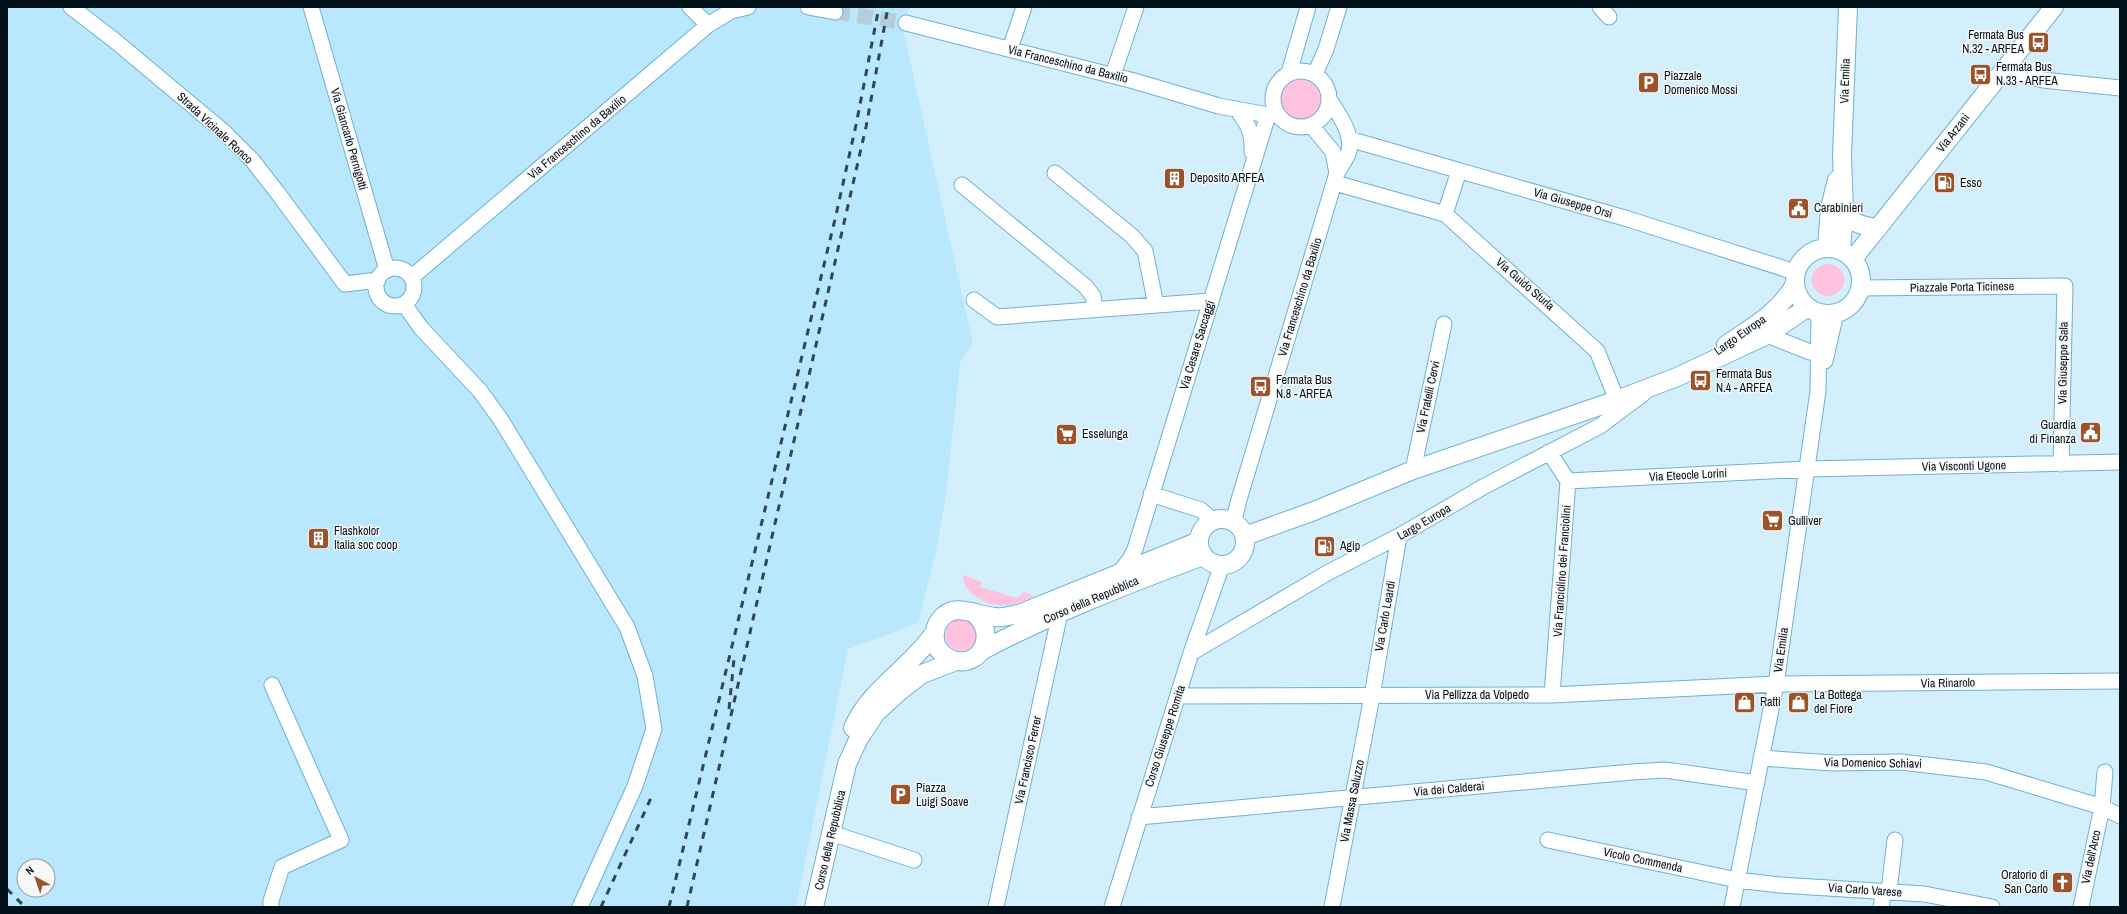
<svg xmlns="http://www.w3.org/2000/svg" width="2127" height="914" viewBox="0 0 2127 914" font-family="'Archivo Narrow',sans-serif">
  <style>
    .built { fill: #b9e7fd; fill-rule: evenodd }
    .green { fill: #fec1de }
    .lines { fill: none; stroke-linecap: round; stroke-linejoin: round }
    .minor-tunnel { stroke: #b4ceda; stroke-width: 15; stroke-dasharray: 15 8; stroke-linecap: butt }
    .minor-casing { stroke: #6db2d1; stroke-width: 17 }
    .tertiary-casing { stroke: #6db2d1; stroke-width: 20 }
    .minor { stroke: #fff; stroke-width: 15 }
    .tertiary { stroke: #fff; stroke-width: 18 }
    .rail { stroke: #334750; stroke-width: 3; stroke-dasharray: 7 7; stroke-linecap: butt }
    .labels { text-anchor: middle; stroke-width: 3; stroke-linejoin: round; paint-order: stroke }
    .poi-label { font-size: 12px; fill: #001119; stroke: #f7f7f7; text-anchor: start }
    .street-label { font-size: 12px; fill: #001119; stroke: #f7f7f7 }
  </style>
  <rect width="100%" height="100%" fill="#d4effc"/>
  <!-- built -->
  <path class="built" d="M7,7h902l-5,26 69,311 -7,8 -6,11 -14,132 -10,57 -18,71 -70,26 -52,258h-789zM24,866h24v24h-24z"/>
  <!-- green -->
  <path class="green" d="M1280 99a21 21 0 1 1 42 0a21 21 0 1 1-42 0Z
    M1812 280a16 16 0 1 1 32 0a16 16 0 1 1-32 0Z
    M963,575l19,7 -2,5 37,11 7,-6 10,4c-22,11 -41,15 -61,-2 -6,-5 -11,-11 -10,-19z
    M945 635a16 16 0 1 1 32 0a16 16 0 1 1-32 0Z"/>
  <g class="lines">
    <!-- minor-tunnel -->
    <path class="minor-tunnel" d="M835,12l71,11"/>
    <defs>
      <path id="minor" d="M71,7l43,33 110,92 28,28 25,32 68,92 33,-4
        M311,7l76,263
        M690,7l18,18
        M808,7l27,5
        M1600,7l9,10
        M906,23l228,58 85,25 49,9 8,-2
        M1010,49l14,-42
        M2002,70l41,10 77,8
        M1273 99a28 28 0 1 1 56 0a28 28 0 1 1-56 0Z
        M1289,73l19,-66
        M1315,74l11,-25 13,-42
        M1113,75l23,-68
        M1329,99c9,14 24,34 20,52 -2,7 -8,15 -12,22
        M1236,109c12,14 17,24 16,43
        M1349,139l279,80 167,53
        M1459,171l-14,43 152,137 20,49
        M1055,173l77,63 13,15 11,54
        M1335,183l110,31
        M962,185l123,101 8,10 2,13
        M376 287a19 19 0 1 1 38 0a19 19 0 1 1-38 0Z
        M412,277l296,-252 23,-14 17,-4
        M1860,288l205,-2 -4,178
        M974,300l23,17 214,-16
        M404,304l17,24 59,63 21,29 126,207 18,49 9,53 -19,57 -55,121
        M1767,335l43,17 9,1
        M1825,361l11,-48
        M1549,452l19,29 -16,214
        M1413,470l31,-146
        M1568,481l240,-12 312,-7
        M1151,494l50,16 11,10
        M1234,521l4,-18 99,-330 -4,-21 -22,-27
        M1120,572l10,-13 5,-10 133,-434
        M1191,653l138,-81 70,-36 84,-49 117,-61 43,-32
        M1178,696l374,-1 224,-11 344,-3
        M1761,758l72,5 68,-1 85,10 116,35 18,9
        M1139,817l493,-45 33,-2 92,13
        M831,833l83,27
        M1548,840l189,40 43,5 144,9 68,13
        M1889,891l6,-51
        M271,907v-6l11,-34 59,-27 -69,-155
        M996,907l64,-294
        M1112,907l79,-254 31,-88
        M1332,907l40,-211 27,-160
        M1732,907l44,-223 42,-293 1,-78
        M1881,907l3,-16
        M2081,907l21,-100 3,-35"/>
      <path id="tertiary" d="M1844,212c9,12 19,14 34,16
        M1827,247l3,-39 7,-28
        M1795 281a33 33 0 1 1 66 0a33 33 0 1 1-66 0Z
        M1841,250l3,-38 -2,-57 6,-148
        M1853,259l201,-252
        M1726,345c25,-17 54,-33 69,-61
        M1199 542a23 23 0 1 1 46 0a23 23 0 1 1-46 0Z
        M1245,536l69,-25 99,-41 204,-70 60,-23 90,-42 41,-28
        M972,612c27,19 10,57 -19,48 -7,-2 -14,-8 -17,-15 -2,-8 -2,-17 3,-24 15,-21 36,-5 56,-4 8,1 16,-2 24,-3l180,-73
        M981,651c72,-38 147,-67 222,-95
        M853,728c17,-40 58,-60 81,-95
        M814,907l33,-143 11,-24 18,-27 25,-23 21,-16 34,-13"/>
    </defs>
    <!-- minor casing -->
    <use href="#minor" class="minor-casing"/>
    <!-- tertiary casing -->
    <use href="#tertiary" class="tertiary-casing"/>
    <!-- minor -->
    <use href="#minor" class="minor"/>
    <!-- tertiary -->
    <use href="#tertiary" class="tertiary"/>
    <!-- rail -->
    <path class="rail" d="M729,709l5,-50
      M7,889l18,18
      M601,907l50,-109
      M669,907l167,-692 20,-90 23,-118
      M687,907l179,-780 22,-120"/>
  </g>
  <!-- icons -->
  <defs>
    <symbol id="bus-square" viewBox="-11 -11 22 22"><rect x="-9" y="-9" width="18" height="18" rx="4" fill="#9a532b" stroke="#f7f7f7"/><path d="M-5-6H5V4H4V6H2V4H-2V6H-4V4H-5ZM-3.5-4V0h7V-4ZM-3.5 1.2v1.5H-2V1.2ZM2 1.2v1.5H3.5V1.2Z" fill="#fff"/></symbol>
    <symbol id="parking-square" viewBox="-11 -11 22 22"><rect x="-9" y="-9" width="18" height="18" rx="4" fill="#9a532b" stroke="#f7f7f7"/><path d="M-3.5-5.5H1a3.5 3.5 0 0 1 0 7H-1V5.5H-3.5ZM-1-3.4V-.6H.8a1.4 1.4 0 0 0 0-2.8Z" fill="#fff"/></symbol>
    <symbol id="building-square" viewBox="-11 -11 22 22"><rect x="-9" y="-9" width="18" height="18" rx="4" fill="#9a532b" stroke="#f7f7f7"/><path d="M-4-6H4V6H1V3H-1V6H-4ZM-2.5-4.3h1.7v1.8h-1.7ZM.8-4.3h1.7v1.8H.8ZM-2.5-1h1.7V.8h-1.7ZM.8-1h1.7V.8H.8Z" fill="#fff"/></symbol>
    <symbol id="fuel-square" viewBox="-11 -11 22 22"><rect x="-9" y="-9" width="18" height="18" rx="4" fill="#9a532b" stroke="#f7f7f7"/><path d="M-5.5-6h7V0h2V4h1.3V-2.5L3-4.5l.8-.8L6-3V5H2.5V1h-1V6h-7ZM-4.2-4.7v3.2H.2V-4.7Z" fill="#fff"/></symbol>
    <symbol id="civic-square" viewBox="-11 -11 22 22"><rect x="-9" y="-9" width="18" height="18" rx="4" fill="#9a532b" stroke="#f7f7f7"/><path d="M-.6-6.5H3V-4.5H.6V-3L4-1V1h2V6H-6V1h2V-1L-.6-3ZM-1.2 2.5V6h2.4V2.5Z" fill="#fff"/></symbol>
    <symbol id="supermarket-square" viewBox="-11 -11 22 22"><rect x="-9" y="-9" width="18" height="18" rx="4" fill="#9a532b" stroke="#f7f7f7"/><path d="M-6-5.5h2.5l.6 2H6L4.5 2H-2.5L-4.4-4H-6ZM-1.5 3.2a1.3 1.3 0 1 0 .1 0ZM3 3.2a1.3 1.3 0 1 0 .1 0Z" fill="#fff"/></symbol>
    <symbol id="shop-square" viewBox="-11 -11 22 22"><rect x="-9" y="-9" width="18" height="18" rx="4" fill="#9a532b" stroke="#f7f7f7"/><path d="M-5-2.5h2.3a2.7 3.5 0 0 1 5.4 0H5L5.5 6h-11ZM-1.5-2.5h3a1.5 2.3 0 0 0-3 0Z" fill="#fff"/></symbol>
    <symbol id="church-square" viewBox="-11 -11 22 22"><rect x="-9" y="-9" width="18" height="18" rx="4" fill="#9a532b" stroke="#f7f7f7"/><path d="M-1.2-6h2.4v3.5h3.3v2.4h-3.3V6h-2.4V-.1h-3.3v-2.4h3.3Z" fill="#fff"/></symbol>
  </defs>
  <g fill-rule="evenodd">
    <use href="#bus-square" x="2026" y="30" width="25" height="25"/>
    <use href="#bus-square" x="1968" y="62" width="25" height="25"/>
    <use href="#parking-square" x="1636" y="70" width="25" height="25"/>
    <use href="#building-square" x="1162" y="166" width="25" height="25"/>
    <use href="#fuel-square" x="1932" y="170" width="25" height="25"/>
    <use href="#civic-square" x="1786" y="196" width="25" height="25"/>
    <use href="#bus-square" x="1688" y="368" width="25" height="25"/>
    <use href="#bus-square" x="1248" y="374" width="25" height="25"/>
    <use href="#civic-square" x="2078" y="420" width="25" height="25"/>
    <use href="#supermarket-square" x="1054" y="422" width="25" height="25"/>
    <use href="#supermarket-square" x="1760" y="508" width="25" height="25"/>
    <use href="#building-square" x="306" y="526" width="25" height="25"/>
    <use href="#fuel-square" x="1312" y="534" width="25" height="25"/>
    <use href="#shop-square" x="1732" y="690" width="25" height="25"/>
    <use href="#shop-square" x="1786" y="690" width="25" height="25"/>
    <use href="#parking-square" x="888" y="782" width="25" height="25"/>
    <use href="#church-square" x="2050" y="870" width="25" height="25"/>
  </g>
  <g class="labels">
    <!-- poi labels -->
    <g class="poi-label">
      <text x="2024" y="39" text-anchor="end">Fermata Bus<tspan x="2024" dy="14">N.32 - ARFEA</tspan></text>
      <text x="1996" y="71">Fermata Bus<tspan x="1996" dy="14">N.33 - ARFEA</tspan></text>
      <text x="1664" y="80">Piazzale<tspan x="1664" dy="14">Domenico Mossi</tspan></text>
      <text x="1190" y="182">Deposito ARFEA</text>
      <text x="1960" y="187">Esso</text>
      <text x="1814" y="212">Carabinieri</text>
      <text x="1716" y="378">Fermata Bus<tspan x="1716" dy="14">N.4 - ARFEA</tspan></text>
      <text x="1276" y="384">Fermata Bus<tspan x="1276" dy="14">N.8 - ARFEA</tspan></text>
      <text x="2076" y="429" text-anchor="end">Guardia<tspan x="2076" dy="14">di Finanza</tspan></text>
      <text x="1082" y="438">Esselunga</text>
      <text x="1788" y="525">Gulliver</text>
      <text x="334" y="535">Flashkolor<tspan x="334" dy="14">Italia soc coop</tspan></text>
      <text x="1340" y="550">Agip</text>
      <text x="1814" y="699">La Bottega<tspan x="1814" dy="14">del Fiore</tspan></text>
      <text x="1760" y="706">Ratti</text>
      <text x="916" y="792">Piazza<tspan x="916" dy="14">Luigi Soave</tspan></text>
      <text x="2048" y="879" text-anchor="end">Oratorio di<tspan x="2048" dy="14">San Carlo</tspan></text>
    </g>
    <!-- street labels -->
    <g class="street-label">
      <text transform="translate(1068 64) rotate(14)" y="4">Via Franceschino da Baxilio</text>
      <text transform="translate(1845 81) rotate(-88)" y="4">Via Emilia</text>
      <text transform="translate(215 128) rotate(43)" y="4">Strada Vicinale Ronco</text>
      <text transform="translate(1953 133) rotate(-52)" y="4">Via Arzani</text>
      <text transform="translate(577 137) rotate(-40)" y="4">Via Franceschino da Baxilio</text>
      <text transform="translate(349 139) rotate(74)" y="4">Via Giancarlo Pernigotti</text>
      <text transform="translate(1573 203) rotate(16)" y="4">Via Giuseppe Orsi</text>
      <text transform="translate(1525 284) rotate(41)" y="4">Via Guido Sturla</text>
      <text transform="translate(1962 287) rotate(-1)" y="4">Piazzale Porta Ticinese</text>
      <text transform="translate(1300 297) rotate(-73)" y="4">Via Franceschino da Baxilio</text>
      <text transform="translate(1740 335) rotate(-35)" y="4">Largo Europa</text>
      <text transform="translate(1197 345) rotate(-73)" y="4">Via Cesare Saccaggi</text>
      <text transform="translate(2063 363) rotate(-89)" y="4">Via Giuseppe Sala</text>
      <text transform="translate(1428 397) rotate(-78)" y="4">Via Fratelli Cervi</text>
      <text transform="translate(1964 466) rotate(-1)" y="4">Via Visconti Ugone</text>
      <text transform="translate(1688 475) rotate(-3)" y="4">Via Eteocle Lorini</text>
      <text transform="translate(1424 522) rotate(-30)" y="4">Largo Europa</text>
      <text transform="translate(1562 571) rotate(-86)" y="4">Via Franciolino dei Franciolini</text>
      <text transform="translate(1091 600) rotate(-23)" y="4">Corso della Repubblica</text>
      <text transform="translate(1385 616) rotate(-80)" y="4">Via Carlo Leardi</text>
      <text transform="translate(1781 650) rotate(-82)" y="4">Via Emilia</text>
      <text transform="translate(1948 683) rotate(-1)" y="4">Via Rinarolo</text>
      <text x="1477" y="699">Via Pellizza da Volpedo</text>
      <text transform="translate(1165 736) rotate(-72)" y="4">Corso Giuseppe Romita</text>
      <text transform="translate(1028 760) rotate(-78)" y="4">Via Francisco Ferrer</text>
      <text transform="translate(1873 763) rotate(1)" y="4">Via Domenico Schiavi</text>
      <text transform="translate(1449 789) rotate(-5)" y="4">Via dei Calderai</text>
      <text transform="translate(1352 801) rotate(-79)" y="4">Via Massa Saluzzo</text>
      <text transform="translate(830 840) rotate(-77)" y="4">Corso della Repubblica</text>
      <text transform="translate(2091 857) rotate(-78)" y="4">Via dell'Arco</text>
      <text transform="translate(1643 860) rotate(12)" y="4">Vicolo Commenda</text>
      <text transform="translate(1865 890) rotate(4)" y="4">Via Carlo Varese</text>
    </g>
  </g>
  <!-- border -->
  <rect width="2127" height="914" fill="none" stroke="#001119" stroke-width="16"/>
  <!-- north arrow -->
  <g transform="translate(36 878) rotate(320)"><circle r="19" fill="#f7f7f7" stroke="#949b9e"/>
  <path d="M0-3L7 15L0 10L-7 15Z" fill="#9a532b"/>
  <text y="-6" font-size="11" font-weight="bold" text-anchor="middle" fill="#001119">N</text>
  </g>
</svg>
